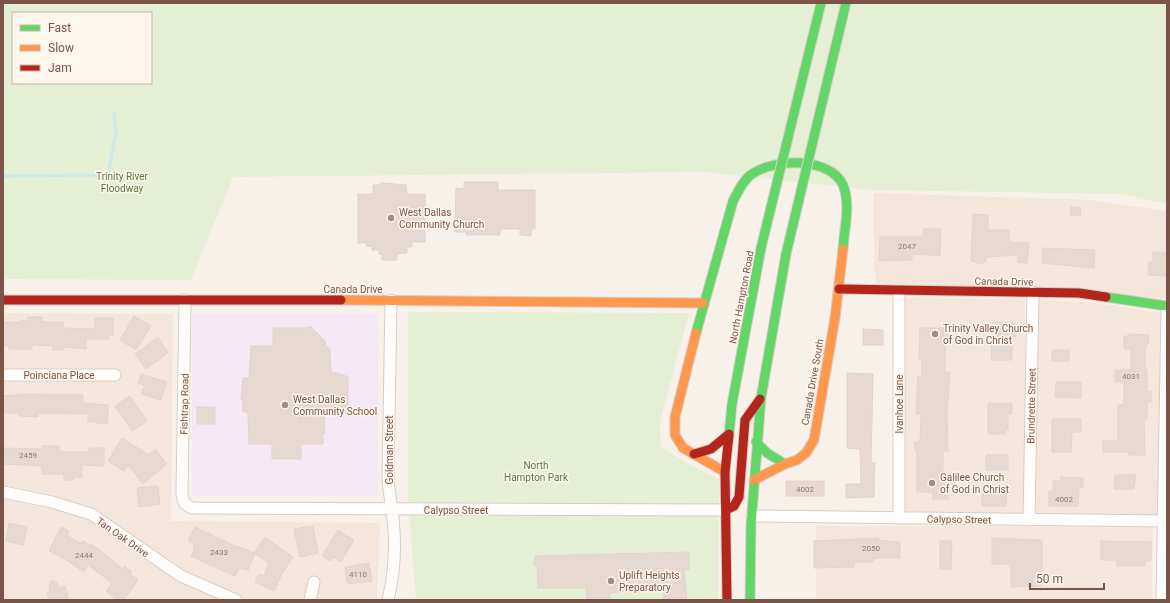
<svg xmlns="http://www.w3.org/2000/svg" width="1170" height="603" viewBox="0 0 1170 603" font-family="Roboto,sans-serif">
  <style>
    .residential { fill: #f4e6da }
    .education { fill: #f3e8f3 }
    .green { fill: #e5efd3; fill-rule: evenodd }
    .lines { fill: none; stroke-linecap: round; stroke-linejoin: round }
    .stream { stroke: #caeaea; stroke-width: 3 }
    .building { fill: #e5d9d1; stroke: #e2d4cc }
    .street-casing { stroke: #d7cdc7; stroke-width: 13 }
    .fast-casing { stroke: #d8cdc6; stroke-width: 11 }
    .slow-casing { stroke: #d8cdc6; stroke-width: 11 }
    .jam-casing { stroke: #d8cdc6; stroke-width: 11 }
    .street { stroke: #fefdfc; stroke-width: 11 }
    .fast { stroke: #63d668; stroke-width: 9 }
    .slow { stroke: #ff974d; stroke-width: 9 }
    .jam { stroke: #b3261e; stroke-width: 9 }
    .fast-bridge-casing { stroke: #d8cdc6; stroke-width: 11; stroke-linecap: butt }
    .fast-bridge { stroke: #63d668; stroke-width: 9 }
    .poi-dot { fill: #a68c80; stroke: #fff6ec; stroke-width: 1.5 }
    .labels { text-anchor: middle; stroke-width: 3; stroke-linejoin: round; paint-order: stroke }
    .number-label { font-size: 8px; fill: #96786c }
    .park-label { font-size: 10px; fill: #527a3b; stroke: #fff6ec }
    .poi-label { font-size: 10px; fill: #7a5547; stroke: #fff6ec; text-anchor: start }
    .street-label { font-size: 10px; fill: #7a5547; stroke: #fff6ec }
  </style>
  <rect width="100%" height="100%" fill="#f8f1ea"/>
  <!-- residential -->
  <path class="residential" d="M874,193l215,7 78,11v88l-290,-16 -3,-14z
    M904,298l121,1v214l-122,-1z
    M1036,299l61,4 63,10 -2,202 -122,-2z
    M3,313l170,1 -2,207 209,2 -3,77h-374z
    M816,526l337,1 -1,73h-336z"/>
  <!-- education -->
  <path class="education" d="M192,313h186v183h-186z"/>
  <!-- green -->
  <path class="green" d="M3,3h1164v201l-45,-10 -250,-4 -168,-18 -471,5 -42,103 -188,-1zM13,13h138v70h-138z
    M408,312l281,1 -29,109 1,24 24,16 34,17 -1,121h-302l-8,-103z"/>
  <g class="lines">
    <!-- stream -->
    <path class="stream" d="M3,176l105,-1 8,-42 -2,-19"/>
  </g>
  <!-- building -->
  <path class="building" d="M464,182h34v8h37v39h-4v7l-11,-1v-6h-20v6h-34v-3h-11l1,-44 8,1z
    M381,183l25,2 1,9h18v48h-13v5h-5v6l-10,1v6h-15v-6h-3v-4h-7v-3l-6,-1 1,-3h-9v-49h15v-9h8z
    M1071,207l10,1 -1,8 -10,-1z
    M973,214l15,1v15h21v12l20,1 -2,20 -9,-1v-7l-32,2v5h-3v2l-12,-3z
    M924,229h17l-1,27 -28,-2v6l-33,1 1,-24h43z
    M1043,248l52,2 -1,18 -52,-5z
    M1153,252l14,1v23l-19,-1 1,-13h4z
    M134,316l17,10 -15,24 -16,-10z
    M28,317h14l-1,5h22v6l32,1v-11h18v18l-4,-2v5h-23v10l-23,-2v3h-10v-4l-21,-1v4h-23v-3l-6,-1v-23h19v-2l6,1z
    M993,322l22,1v14h-3v23h-21z
    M310,326l16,16 -1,2 5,6 1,23h7l10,4v34l-24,1 1,21h-2v11h-22v15h-29v-15h-23l-1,-32h-5v-12h-2l2,-22h6l2,-32h22v-18h34z
    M920,328h30l-1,13h-4v31h5l-3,43 1,36h-5v23h5v25h-15v-7h-16v-41l-2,-1v-8h5l1,-28h-5l1,-24 1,-13h4v-18h-3z
    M863,329l20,1v15h-20z
    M1129,334l20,1 -1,9 -1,-1 -2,8v19h2v21h4v11h-4v17h-3l1,36h-16v-3h-26v-11h15v-36h6v-23h-9v-12h16v-21h-7v-13h5z
    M158,337l10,16 -22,16 -11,-15z
    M1052,350h17v11h-17z
    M847,373l26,1 -2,89h4l-1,34 -28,1v-14h15l-1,-35 -13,-1z
    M141,374l26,8 -6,18 -20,-6 4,-9 -7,-2z
    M1056,382h25v16l-26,-1z
    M24,394l59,1v8l25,2v18l-11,1v-2h-9v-8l-50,-1v4l-19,-1v-3h-16v-17z
    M130,396l17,25 -15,10 -17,-25z
    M988,403l24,1v10h-4v16h-3v4h-17z
    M197,407h18v17h-18z
    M1052,419h29v13h-9l-1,20h-19z
    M122,438l27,17 6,-6 12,15 -24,20 -15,-19 -4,6 -16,-10z
    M42,446h17v6h30v-4h15v18l-22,-1v12h-9v3h-9v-6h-22v-8l-39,-2v-16l39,1z
    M986,455h22v15h-22z
    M1115,475h21l-2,14h-20z
    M1061,477l22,1v10h-4l-1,18h-29v-15h4v-10h8z
    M786,481h38v15h-38z
    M158,486l2,18 -21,3 -2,-19z
    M982,491h25l-1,15h-24z
    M9,523l18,4 -4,18 -17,-4z
    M313,526l5,27 -18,4 -6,-28z
    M61,527l8,4 -2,5 14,7 2,-2 8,5 1,-2 31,25 1,-3 8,6 -2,2 8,6 -14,20h-6l-12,-9 6,-8 -24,-18 -4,7 -19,-13 -16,-8z
    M195,527l42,20v-1l18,7 -7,17 -9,-2 -4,8 -44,-20 4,-8 -2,-1 1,-3 -6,-4z
    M338,530l16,10 -13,22 -8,-5 -2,4 -9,-5z
    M265,537l28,20 -11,17 -8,17 -19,-9 4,-8 5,2 5,-13 -15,-10z
    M878,538v2l22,2v16h-27v4h-19v5l-40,1v-27z
    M992,538l50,2v46l-31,1v-23h-19z
    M940,541h12l-1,28h-11z
    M1101,541l50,1v18l-6,1v5h-28v-6h-16z
    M689,552v17l-5,1 3,30h-23l-1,-13 -53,6v7h-23l-1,-12h-48l-1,-22h-3l1,-10z
    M369,563l3,18 -23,3 -1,-2h-1l-2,-15z
    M52,580l5,3 1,5 7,-2 4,14h-20l-2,-8 3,-2 -1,-5z"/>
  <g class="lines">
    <defs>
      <path id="street" d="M185,300l-3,193c1,8 2,12 10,15l534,2
        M3,375h112
        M3,492l49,10 39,12 90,62 55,24
        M752,516l415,5
        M899,518v-227
        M1029,520l4,-228
        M310,600l4,-18
        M388,600c6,-25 8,-55 5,-81 -1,-13 -4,-26 -5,-40l3,-179
        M1162,600l5,-294"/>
      <path id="fast" d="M1106,297l61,9
        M696,333l37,-132c5,-9 10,-21 19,-27 23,-16 78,-17 91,11 8,20 1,44 0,64
        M729,435l3,-31 29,-156
        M756,442l11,11 18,11
        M750,600l1,-75 10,-127 25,-144"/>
      <path id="slow" d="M341,300l362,3
        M696,333l-21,84v18l8,13 42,24
        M754,480l31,-16 12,-4 9,-7 8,-13 21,-122 8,-69"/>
      <path id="jam" d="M839,289l240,4 27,4
        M3,300h338
        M694,454l17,-5 18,-15
        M726,510l8,-4 5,-9 6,-77 15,-21
        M727,600l-2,-128 4,-37"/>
    </defs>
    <!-- street casing -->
    <use href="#street" class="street-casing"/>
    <!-- fast casing -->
    <use href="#fast" class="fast-casing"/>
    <!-- slow casing -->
    <use href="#slow" class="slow-casing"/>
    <!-- jam casing -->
    <use href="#jam" class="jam-casing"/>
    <!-- street -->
    <use href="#street" class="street"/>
    <!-- fast -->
    <use href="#fast" class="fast"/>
    <!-- slow -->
    <use href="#slow" class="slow"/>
    <!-- jam -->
    <use href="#jam" class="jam"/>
    <defs>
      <path id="fast-bridge" d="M761,248l60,-245
        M786,254l60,-251"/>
    </defs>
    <!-- fast-bridge casing -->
    <use href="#fast-bridge" class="fast-bridge-casing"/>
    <!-- fast-bridge -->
    <use href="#fast-bridge" class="fast-bridge"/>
  </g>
  <!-- markers -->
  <g class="poi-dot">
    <circle cx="391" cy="218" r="4"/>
    <circle cx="935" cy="334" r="4"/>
    <circle cx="285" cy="405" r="4"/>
    <circle cx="932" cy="483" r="4"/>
    <circle cx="611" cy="581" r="4"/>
  </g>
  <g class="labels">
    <!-- number labels -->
    <g class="number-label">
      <text x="907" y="249">2047</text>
      <text x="1131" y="379">4031</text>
      <text x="28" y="458">2459</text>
      <text x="805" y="492">4002</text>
      <text x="1064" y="502">4002</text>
      <text x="871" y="551">2050</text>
      <text x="219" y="555">2433</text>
      <text x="84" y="558">2444</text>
      <text x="358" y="577">4110</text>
    </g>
    <!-- park labels -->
    <g class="park-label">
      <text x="122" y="180">Trinity River<tspan x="122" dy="12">Floodway</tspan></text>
      <text x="536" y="469">North<tspan x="536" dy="12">Hampton Park</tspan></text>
    </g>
    <!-- poi labels -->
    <g class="poi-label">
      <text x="399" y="216">West Dallas<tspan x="399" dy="12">Community Church</tspan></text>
      <text x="943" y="332">Trinity Valley Church<tspan x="943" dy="12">of God in Christ</tspan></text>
      <text x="293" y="403">West Dallas<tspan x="293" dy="12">Community School</tspan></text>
      <text x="940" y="481">Galilee Church<tspan x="940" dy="12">of God in Christ</tspan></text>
      <text x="619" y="579">Uplift Heights<tspan x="619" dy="12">Preparatory</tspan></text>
    </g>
    <!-- street labels -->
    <g class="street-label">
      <text transform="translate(1004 281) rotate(1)" y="4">Canada Drive</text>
      <text x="353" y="293">Canada Drive</text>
      <text transform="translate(741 297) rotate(-79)" y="4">North Hampton Road</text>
      <text x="59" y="379">Poinciana Place</text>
      <text transform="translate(812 382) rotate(-80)" y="4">Canada Drive South</text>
      <text transform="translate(184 404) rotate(-89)" y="4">Fishtrap Road</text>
      <text transform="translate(899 404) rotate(-90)" y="4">Ivanhoe Lane</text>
      <text transform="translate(1031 406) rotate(-89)" y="4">Brundrette Street</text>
      <text transform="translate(389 450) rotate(-90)" y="4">Goldman Street</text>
      <text x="456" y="514">Calypso Street</text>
      <text transform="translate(959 519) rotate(1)" y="4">Calypso Street</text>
      <text transform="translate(123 537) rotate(35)" y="4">Tan Oak Drive</text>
    </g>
  </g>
  <!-- border -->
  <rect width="1170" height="603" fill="none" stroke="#7a5547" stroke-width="8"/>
  <!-- legend -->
  <rect x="12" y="12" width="140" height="72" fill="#fff6ec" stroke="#cab6aa"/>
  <rect x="20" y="25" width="20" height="6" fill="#63d668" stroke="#cab6aa"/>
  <text x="48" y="32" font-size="12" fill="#7a5547">Fast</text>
  <rect x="20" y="45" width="20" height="6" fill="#ff974d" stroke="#cab6aa"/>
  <text x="48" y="52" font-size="12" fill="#7a5547">Slow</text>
  <rect x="20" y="65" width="20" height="6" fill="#b3261e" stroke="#cab6aa"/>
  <text x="48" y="72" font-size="12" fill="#7a5547">Jam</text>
  <!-- scale -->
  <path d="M1030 583v6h74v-6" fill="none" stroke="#7a5547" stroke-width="2"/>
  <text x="1036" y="583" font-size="12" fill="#7a5547" stroke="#fff6ec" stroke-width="3" paint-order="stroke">50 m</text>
</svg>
